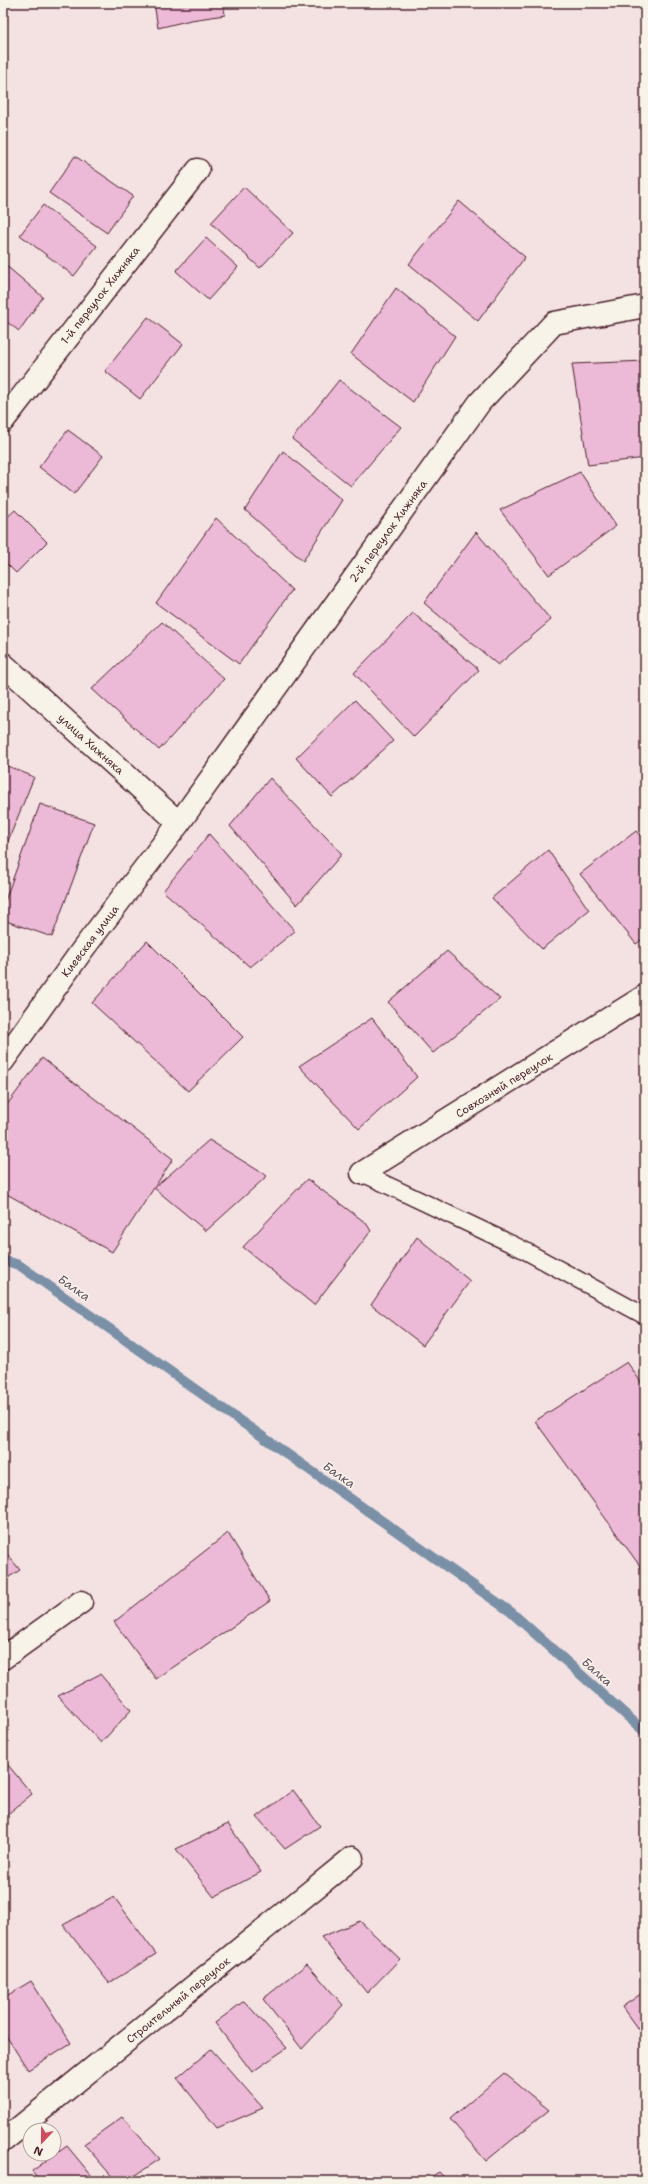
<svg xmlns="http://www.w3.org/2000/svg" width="648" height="2184" viewBox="0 0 648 2184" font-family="'Shantell Sans',sans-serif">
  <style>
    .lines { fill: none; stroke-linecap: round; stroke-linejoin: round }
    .stream { stroke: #7990a7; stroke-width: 10 }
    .building { fill: #ecb9d6; stroke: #4a1f2b }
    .service-casing { stroke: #4a1f2b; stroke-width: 19 }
    .minor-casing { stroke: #4a1f2b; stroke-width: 25 }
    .service { stroke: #f7f3e8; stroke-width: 16 }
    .minor { stroke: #f7f3e8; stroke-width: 22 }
    .labels { text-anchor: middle; stroke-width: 3; stroke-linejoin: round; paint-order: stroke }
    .street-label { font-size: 11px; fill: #4a1f2b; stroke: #f7f3e8 }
    .water-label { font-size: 12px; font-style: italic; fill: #5e4e5f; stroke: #f7f3e8 }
  </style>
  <rect width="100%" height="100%" fill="#f4e2e3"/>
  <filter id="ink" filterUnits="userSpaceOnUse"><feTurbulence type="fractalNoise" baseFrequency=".025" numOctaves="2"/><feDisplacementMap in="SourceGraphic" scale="8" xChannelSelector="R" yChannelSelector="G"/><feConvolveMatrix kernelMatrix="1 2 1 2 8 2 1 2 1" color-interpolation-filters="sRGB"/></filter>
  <g filter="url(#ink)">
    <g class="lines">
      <!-- stream -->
      <path class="stream" d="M3,1260l16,5 492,347 134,120"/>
    </g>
    <!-- building -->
    <path class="building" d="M3,3l2,12 -2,1z
      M154,3h69l2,12 -34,5 -33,8z
      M235,3h46v1h-46z
      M75,156l58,40 -26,37 -58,-40z
      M244,187l49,46 -33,35 -49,-45z
      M459,201l66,56 -47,64 -69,-57z
      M43,205l54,41 -23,30 -54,-41z
      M206,238l32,29 -30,33 -32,-29z
      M3,263l40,34 -24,34 -16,-12z
      M396,288l59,48 -42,66 -62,-48z
      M148,317l35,27 -43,55 -35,-28z
      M645,361v97l-57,7 -16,-101z
      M339,380l62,47 -50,59 -59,-47z
      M68,430l35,26 -29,38 -35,-27z
      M283,451l59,49 -39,61 -58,-51z
      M580,472l36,54 -67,49 -49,-65z
      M15,510l32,32 -31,31 -13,-13v-39z
      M216,518l76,72 -53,74 -83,-61z
      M476,532l75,88 -53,45 -74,-62z
      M413,613l66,57 -65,67 -60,-64z
      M162,622l62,57 -65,71 -67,-61z
      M355,700l38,41 -61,56 -36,-39z
      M3,764l31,13 -28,69 -3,-1z
      M270,778l72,76 -45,51 -67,-79z
      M40,804l54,19 -42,114 -49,-17v-14z
      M636,831l9,10v96l-9,7 -56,-70z
      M209,834l86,97 -45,36 -87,-76z
      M548,850l41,60 -47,39 -50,-51z
      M147,941l96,96 -55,54 -96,-88z
      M447,951l53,48 -67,54 -45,-51z
      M372,1018l45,59 -58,52 -60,-63z
      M42,1058l131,101 -61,93 -109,-60v-82z
      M209,1140l58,36 -61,55 -52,-43z
      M307,1179l59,44 5,8 -57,74 -71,-58z
      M417,1237l53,44 -47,64 -52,-40z
      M627,1362l18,26v185l-110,-152z
      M228,1533l42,68 -114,78 -42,-57z
      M3,1549l17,21 -17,11z
      M100,1674l31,36 -30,33 -43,-47z
      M3,1759l29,35 -29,24z
      M293,1790l27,36 -35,23 -28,-32z
      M228,1824l33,48 -47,25 -38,-48z
      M114,1897l42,57 -47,29 -46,-58z
      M360,1921l40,38 -33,34 -46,-56z
      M307,1964l36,41 -41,44 -39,-50z
      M31,1981l40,62 -43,27 -25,-39v-33z
      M645,1991v48l-23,-32z
      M244,2001l43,47 -35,24 -37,-49z
      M211,2049l52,59 -46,20 -40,-50z
      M504,2073l45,37 -63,51 -36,-42z
      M122,2117l38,42 -33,22h-11l-32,-37z
      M67,2146l29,35h-56l-8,-10z
      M439,2172l9,9h-24z"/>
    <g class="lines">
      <defs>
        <path id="service" d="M362,1173l158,75 125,68"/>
        <path id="minor" d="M3,421l195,-251
          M3,664l176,159
          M3,1061l80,-112 96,-126 301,-421 74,-79 91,-17
          M362,1173l283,-177
          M3,1658l78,-56
          M3,2141l349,-283"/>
      </defs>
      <!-- service casing -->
      <use href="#service" class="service-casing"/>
      <!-- minor casing -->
      <use href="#minor" class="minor-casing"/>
      <!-- service -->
      <use href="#service" class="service"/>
      <!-- minor -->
      <use href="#minor" class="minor"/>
    </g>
  </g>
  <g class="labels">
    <!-- street labels -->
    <g class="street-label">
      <text transform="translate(100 295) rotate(-52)" y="4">1-й переулок Хижняка</text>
      <text transform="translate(388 531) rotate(-54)" y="4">2-й переулок Хижняка</text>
      <text transform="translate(91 744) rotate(42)" y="4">улица Хижняка</text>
      <text transform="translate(90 941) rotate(-53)" y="4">Киевская улица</text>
      <text transform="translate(504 1085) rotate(-32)" y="4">Совхозный переулок</text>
      <text transform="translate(178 2000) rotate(-39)" y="4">Строительный переулок</text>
    </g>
    <!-- water labels -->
    <g class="water-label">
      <text transform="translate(74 1288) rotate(35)" y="4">Балка</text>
      <text transform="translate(339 1475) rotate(35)" y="4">Балка</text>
      <text transform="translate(597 1672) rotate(42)" y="4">Балка</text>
    </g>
  </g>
  <!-- margin -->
  <rect width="648" height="2184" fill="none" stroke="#f7f3e8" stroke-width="16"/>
  <rect x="8" y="8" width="632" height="2168" fill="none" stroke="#4a1f2b" stroke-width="1.5" filter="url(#ink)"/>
  <!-- north arrow -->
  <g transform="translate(42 2142) rotate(202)"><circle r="19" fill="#f7f3e8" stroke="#b29e9c"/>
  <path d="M0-3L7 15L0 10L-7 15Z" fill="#d1495b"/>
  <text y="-6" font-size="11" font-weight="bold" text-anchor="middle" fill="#4a1f2b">N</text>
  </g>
</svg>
